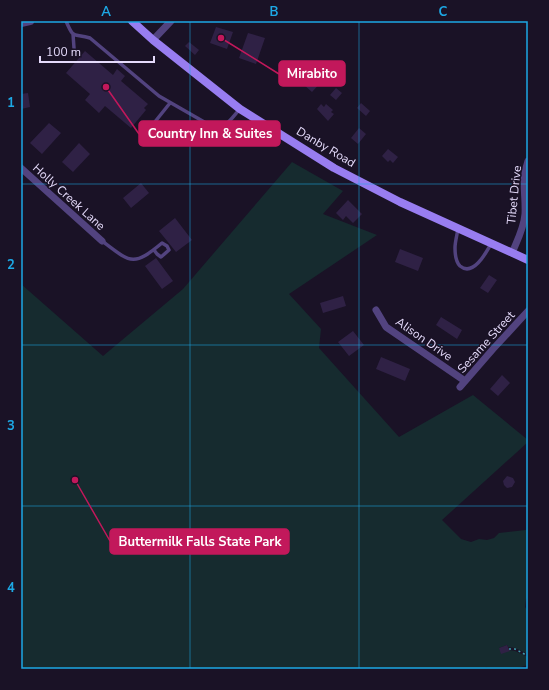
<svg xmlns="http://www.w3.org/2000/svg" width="549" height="690" viewBox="0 0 549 690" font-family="'Nunito Sans',sans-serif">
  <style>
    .green { fill: #162b2f }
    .building { fill: #2f2145 }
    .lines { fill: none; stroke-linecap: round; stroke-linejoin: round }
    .path { stroke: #3e9cac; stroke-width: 1.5; stroke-dasharray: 2 3; stroke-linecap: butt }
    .service { stroke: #52437f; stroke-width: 3.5 }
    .minor { stroke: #52437f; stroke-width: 7 }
    .tertiary { stroke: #52437f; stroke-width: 8 }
    .secondary { stroke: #987df0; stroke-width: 8 }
    .grid { fill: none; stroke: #1da8e5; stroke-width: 1; stroke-opacity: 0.55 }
    .labels { text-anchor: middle; stroke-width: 3; stroke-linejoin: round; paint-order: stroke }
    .street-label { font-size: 12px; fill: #e5dbfb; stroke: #1a1226 }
    .leader { fill: none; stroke: #c2185b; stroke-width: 1.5 }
    .callout-dot { fill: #c2185b; stroke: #1a1226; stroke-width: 1.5 }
    .callout { fill: #c2185b; stroke: #c2185b; stroke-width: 1.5 }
    .callout-label { font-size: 13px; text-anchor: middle; font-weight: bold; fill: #fff }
    .neatline { fill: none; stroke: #1da8e5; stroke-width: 1.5 }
    .grid-label { font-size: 13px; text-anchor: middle; font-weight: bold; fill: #1da8e5 }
  </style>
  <rect width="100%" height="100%" fill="#1a1226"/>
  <!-- green -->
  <path class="green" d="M292,162l51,29 -20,23 54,21 -88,59 32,35 -2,19 80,89 74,-42 55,45v2l-86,78 19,19 10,3 8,-3 8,1 7,-2 5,-5 27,-3 2,-2v69l-2,2 -1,8 3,4v43l-13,-6 -7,-1 -1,-2 -8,3 16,3 13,6v8l-14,4h-26l-1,-2 -5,2h-461v-385l82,72 80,-67z"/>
  <!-- building -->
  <path class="building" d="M216,27l17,5 -6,17 -17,-6z
    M248,33l17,5 -9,26 -17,-6z
    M189,42l10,8 -4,5 -10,-9z
    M85,51l28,24 4,-6 8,7 -4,5 27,23 -4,4 2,2 -15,18 -26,-22 -6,7 -14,-13 5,-6 -24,-21z
    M295,62l11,10 3,-3 13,12 -10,11 -25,-22z
    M336,88l6,5 -6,7 -6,-5z
    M28,93l2,14 -9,2v-15z
    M361,103l9,8 -4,5 -9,-8z
    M321,104l3,3 2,-3 7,6 -2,2 3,2 -6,7 -11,-12z
    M49,123l12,10 -19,21 -12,-11z
    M359,128l7,6 -8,10 -7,-6z
    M79,143l11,11 -17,18 -11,-10z
    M388,149l10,8 -5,6 -3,-3 -2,2 -6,-6z
    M141,183l8,10 -18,15 -8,-10z
    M348,200l14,14 -9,9 -7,-7 -3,4 -7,-7z
    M175,218l17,22 -16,12 -17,-21z
    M400,249l23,9 -5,13 -23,-9z
    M156,258l17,23 -11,8 -17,-23z
    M489,275l8,5 -9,13 -8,-5z
    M343,296l3,10 -23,7 -3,-10z
    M441,317l21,13 -5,9 -21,-14z
    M353,331l11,14 -15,11 -11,-14z
    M381,357l29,12 -5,12 -29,-12z
    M502,375l8,8 -12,13 -8,-7z
    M507,476l6,2 2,4 -3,5 -5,1 -3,-3 -1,-4z
    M507,645l3,6 -9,3 -2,-6z"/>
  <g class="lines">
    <!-- path -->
    <path class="path" d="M509,649h6l13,7
      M522,669l6,-1"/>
    <!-- service -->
    <path class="service" d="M66,21c8,19 7,12 24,17l69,58 54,31c13,3 19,-10 27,-18
      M73,34l1,14
      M146,133l24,-30
      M458,229c-1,6 -3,13 -3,19 0,6 1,14 5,18 13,11 26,-13 31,-22
      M102,241c29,22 31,26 60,2l5,3 2,4 -8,7 -4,-3 -3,-4"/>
    <!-- minor -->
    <path class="minor" d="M153,40l18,-19
      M21,168l81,73
      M512,253c5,-12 12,-25 13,-39 1,-19 -4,-34 3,-53
      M376,310l10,17 79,54
      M460,387l33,-38 35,-38"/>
    <!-- tertiary -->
    <path class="tertiary" d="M21,23l9,-2"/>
    <!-- secondary -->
    <path class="secondary" d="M132,21l21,19 87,69 94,59 66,34 128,58"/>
  </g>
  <!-- grid -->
  <path class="grid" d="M190,21v648M359,21v648M21,184h507M21,345h507M21,506h507"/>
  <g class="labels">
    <!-- street labels -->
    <g class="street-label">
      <text transform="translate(326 147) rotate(31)" y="4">Danby Road</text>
      <text transform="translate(514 195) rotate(-84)" y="4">Tibet Drive</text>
      <text transform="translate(69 197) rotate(42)" y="4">Holly Creek Lane</text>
      <text transform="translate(424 339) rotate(35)" y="4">Alison Drive</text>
      <text transform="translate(486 342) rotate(-48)" y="4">Sesame Street</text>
    </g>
  </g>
  <!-- callouts -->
  <path class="leader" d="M221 38L279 74M106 87L139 134M75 480L110 541"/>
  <g class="callout-dot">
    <circle cx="221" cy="38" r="4"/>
    <circle cx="106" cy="87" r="4"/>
    <circle cx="75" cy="480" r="4"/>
  </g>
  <g class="callout">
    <rect x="279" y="61" width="66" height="25" rx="4"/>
    <rect x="139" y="121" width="141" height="25" rx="4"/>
    <rect x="110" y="529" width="179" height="25" rx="4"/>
  </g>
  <g class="callout-label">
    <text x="312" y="78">Mirabito</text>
    <text x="210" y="138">Country Inn &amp; Suites</text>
    <text x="200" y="546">Buttermilk Falls State Park</text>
  </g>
  <!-- border -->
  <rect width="549" height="690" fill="none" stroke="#1a1226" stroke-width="44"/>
  <!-- scale -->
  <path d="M40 56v6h114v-6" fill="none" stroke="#e5dbfb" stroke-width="2"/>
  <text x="46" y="56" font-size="12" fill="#e5dbfb" stroke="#1a1226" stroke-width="3" paint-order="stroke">100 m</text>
  <rect x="22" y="22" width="505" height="646" class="neatline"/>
  <g class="grid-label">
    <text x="106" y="16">A</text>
    <text x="274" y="16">B</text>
    <text x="443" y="16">C</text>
    <text x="11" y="107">1</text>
    <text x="11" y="269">2</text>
    <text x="11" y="430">3</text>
    <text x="11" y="592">4</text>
  </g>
</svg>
